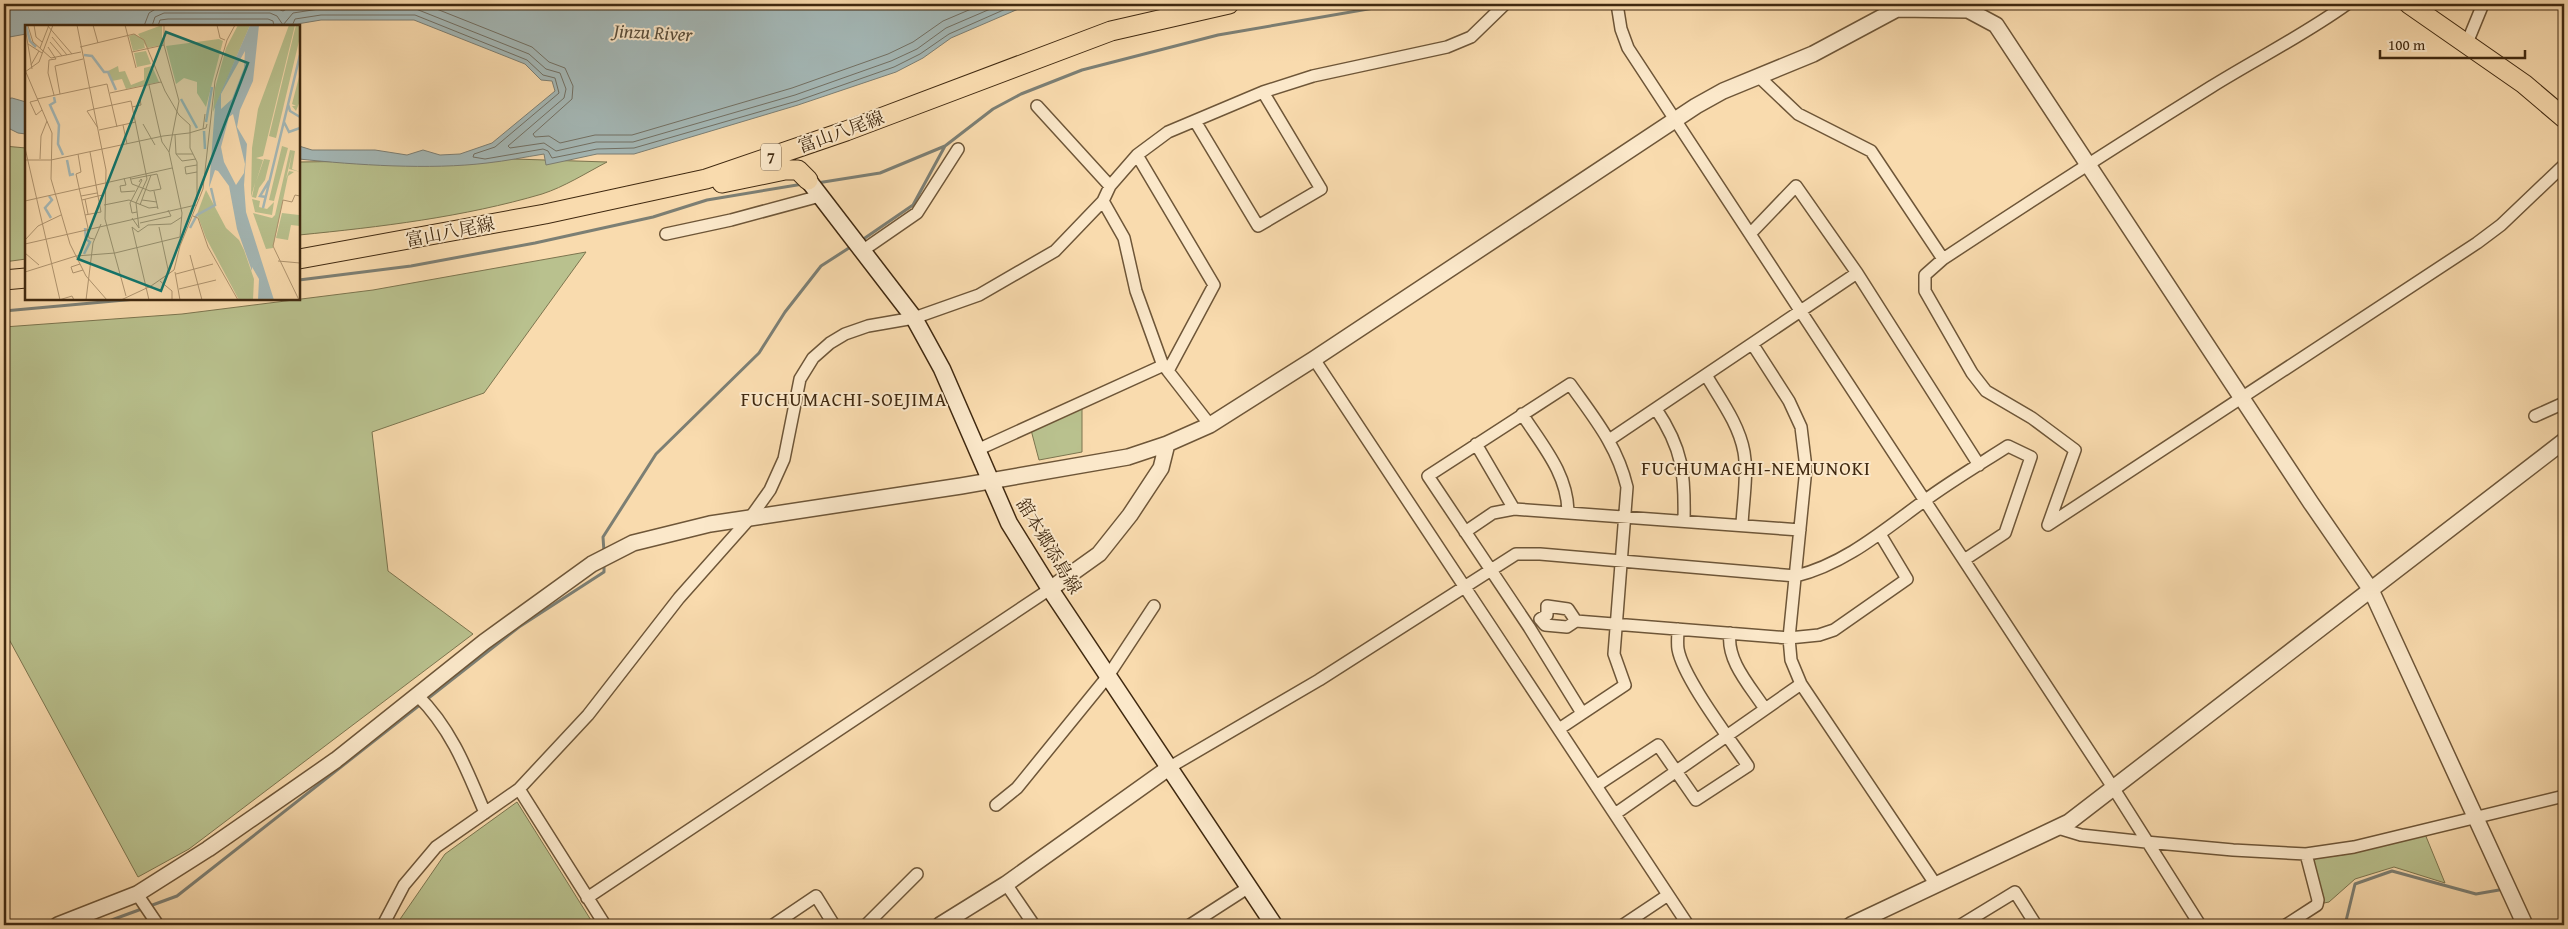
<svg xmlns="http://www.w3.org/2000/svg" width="2568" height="929" viewBox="0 0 2568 929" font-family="'Gentium Book Plus','Noto Serif JP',serif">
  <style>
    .green { fill: #b9c18e; stroke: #7c754f }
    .water { fill: #a4b8b7; stroke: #7c7f74 }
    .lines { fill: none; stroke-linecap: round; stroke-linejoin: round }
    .shore { stroke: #727064; stroke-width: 1 }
    .stream { stroke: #7c7f74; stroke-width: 3 }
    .minor-casing { stroke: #6e5638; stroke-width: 14 }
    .tertiary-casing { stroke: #6e5638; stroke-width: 18 }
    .secondary-casing { stroke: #402910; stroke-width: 19 }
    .primary-casing { stroke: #402910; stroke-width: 21 }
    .minor { stroke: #fbe8ca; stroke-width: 11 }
    .tertiary { stroke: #fbe8ca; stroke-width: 15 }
    .secondary { stroke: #fbe8ca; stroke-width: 16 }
    .primary { stroke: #f9dbae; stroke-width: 19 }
    .labels { text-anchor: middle; stroke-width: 4; stroke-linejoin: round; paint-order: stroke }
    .shield { fill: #fbe8ca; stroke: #786248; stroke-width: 1 }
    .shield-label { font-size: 16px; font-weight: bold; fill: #402910 }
    .street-label { font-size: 18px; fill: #402910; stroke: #fbe8ca }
    .water-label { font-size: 19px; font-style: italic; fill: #594d3a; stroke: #fbe8ca }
    .neighbourhood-label { font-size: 19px; letter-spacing: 1px; fill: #402910; stroke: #fbe8ca }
    .inset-river { fill: none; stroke: #a4b8b7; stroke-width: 2.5 }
    .inset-road { fill: none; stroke: #af946f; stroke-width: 1 }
    .view { fill: #0f766e; fill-opacity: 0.15; stroke: #0f766e; stroke-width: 2.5 }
    .inset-edge { fill: none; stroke: #402910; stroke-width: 2.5 }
  </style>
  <rect width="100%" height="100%" fill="#f9dbae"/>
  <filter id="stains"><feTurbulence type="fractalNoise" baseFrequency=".004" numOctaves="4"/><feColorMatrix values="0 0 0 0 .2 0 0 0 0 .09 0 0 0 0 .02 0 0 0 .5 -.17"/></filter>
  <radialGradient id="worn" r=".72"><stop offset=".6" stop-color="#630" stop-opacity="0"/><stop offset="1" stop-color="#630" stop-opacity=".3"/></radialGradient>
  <!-- green -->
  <path class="green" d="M4,146l22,2v111l-22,3z
    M514,159l93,3c-21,11 -43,25 -65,32 -78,23 -162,33 -243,41v-73z
    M586,252l-102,141 -112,39 16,139 85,63 -284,215 -51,28 -134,-247v-303l178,-13 191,-24z
    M1082,407v45l-43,8 -8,-30z
    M517,802l77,123h-198l49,-71z
    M2425,834l20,49 -51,-16 -39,12 -26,23 -5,1 -12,-39 4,-6 26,-3z"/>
  <!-- water -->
  <path class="water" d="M4,4h1026l-79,34 -28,20 -27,14 -98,33 -164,49h-37l-51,11 -2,-11c-19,3 -38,7 -57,9 -57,7 -131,2 -188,-4v-13l13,4h63l32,5 16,-5 17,5 20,-1 32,-11 63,-52 -3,-10 -11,-1 -16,-16 -111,-44h-93l-24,4 -271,2v8l-22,4z
    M12,98l14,4v32l-8,-1 -8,-4 -6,3v-33z"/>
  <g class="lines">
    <!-- shore -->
    <path class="shore" d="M424,4l108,43 17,15 16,6 8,18 -1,13 -39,35 2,3 14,-1 11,7 35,-8h37l160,-47 96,-34 25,-12 30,-21 40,-17
      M144,26l5,-13 13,-8h107l14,6 9,-5 13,-2
      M152,26l3,-9 9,-4h106l7,3 6,9 10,-12 26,-4h97l113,45 17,15 14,4 6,16 -2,9 -56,48 2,2 34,-5 12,8 40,-9h37l162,-47 96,-34 26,-12 29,-21 56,-24
      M158,26l2,-6 8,-1h100l5,2 1,5
      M292,26l3,-7 26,-4h94l112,45 16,15 12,3 4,15 -64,54 -21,7 -1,3 12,2 58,-10 5,2 4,7 45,-9 37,-1 163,-47 97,-34 26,-13 29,-20 68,-30"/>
    <!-- stream -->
    <path class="stream" d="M817,183l63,-10 65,-27 48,-37 28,-15 61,-24 136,-35 179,-31
      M862,240l51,-35 32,-59
      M299,280l112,-14 124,-23 118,-26 54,-17 96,-16
      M4,311l132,-12
      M604,552l-1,-15 53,-83 103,-101 26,-41 36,-46 31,-20
      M426,700l93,-73 85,-55v-9
      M98,925l79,-29 244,-192
      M2345,925l10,-41 37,-13 84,23 23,-4"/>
    <defs>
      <path id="minor" d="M1617,4l4,25 7,19 486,741 86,136
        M2467,43l16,-39
        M1758,76l40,38 73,37 72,108
        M1037,106l73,80
        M1195,121l63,105 63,-37 -58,-97
        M1103,201l21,37 12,53 26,72 6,8 46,-86 -77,-130
        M666,234l65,-14 89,-24
        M1750,234l46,-48 61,87 122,192
        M862,251l55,-38 41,-64
        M1753,345l36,56 12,26 5,41 -17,170 2,22 10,24 135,201
        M1314,359l374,566
        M1168,371l42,54
        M1706,375c14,24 33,49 38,77 4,23 -1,49 -2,73
        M1656,409c27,40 29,65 28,112
        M1522,414c20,31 46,60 46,99
        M2535,416l29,-13
        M1609,440l248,-167
        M1476,444l38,65
        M977,450l187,-85
        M2048,525l27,-75 -43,-32 -46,-27 -14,-18 -47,-82v-16l18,-16c89,-59 178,-116 268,-172 45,-28 93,-52 136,-83
        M2048,525l429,-282 24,-18 63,-60
        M1465,532l28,-19 21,-4 286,21
        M1576,621l-8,-12 -21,-3v9l-7,4 5,6 22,2 9,-6 213,17 30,-3 15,-5 73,-51 -27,-45
        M1730,633c-4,28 21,54 35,76
        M417,695c34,33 50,75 68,118
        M1559,729l66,-44 -11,-31 13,-167c-10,-42 -33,-69 -57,-103l-142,92 101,151 53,86
        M1170,767l149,-87 197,-126h24l256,22c49,-12 88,-46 128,-75 27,-20 56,-37 84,-55l23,11 -26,76 -41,27
        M1596,786l62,-41 38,55 52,-34c-18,-27 -65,-88 -70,-117 -1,-6 0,-14 0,-20
        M519,789l86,136
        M996,805l21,-17 91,-112 46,-70
        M1615,814l186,-130
        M2058,828l23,7 65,7 87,8 73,4 48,-7 210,-51
        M1006,884l28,41
        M137,894l21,31
        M587,898l463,-309
        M383,925l21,-40 32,-38 83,-58 69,-74 91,-117 71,-80 20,-28 14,-31 16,-80 13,-21 17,-15 15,-9 23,-8 46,-8 65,-23 76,-44 48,-50 7,-15 27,-31 31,-23 95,-40 50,-16 134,-29 24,-10 34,-33
        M773,925l43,-29 18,29
        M866,925l51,-51
        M1190,925l59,-38
        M1623,925l45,-30
        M1961,925l54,-33 21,33
        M2286,925l31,-20 1,-5 -12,-46"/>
      <path id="tertiary" d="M1050,589l49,-35 31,-39 31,-47 6,-24 43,-19 104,-66 382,-253 27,-15 90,-37 84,-45 71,1 28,15 315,478 60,87 154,335
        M58,925l79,-31 71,-45 128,-89 148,-118 108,-78 41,-21 77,-19 251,-38 167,-29 39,-13
        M940,925l66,-41 164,-117
        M1851,925l218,-103 495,-381"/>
      <path id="secondary" d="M808,180l106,138 28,51 67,154 41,66 224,336"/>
      <path id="primary" d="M2409,4l115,80 40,34
        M722,183l63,-13h13l10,10
        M299,259l246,-45 161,-35 140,-48 265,-100 118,-27
        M4,280l22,-2"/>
    </defs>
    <!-- minor casing -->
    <use href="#minor" class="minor-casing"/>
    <!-- tertiary casing -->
    <use href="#tertiary" class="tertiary-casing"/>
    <!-- secondary casing -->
    <use href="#secondary" class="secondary-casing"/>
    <!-- primary casing -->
    <use href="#primary" class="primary-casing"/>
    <!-- minor -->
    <use href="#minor" class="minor"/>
    <!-- tertiary -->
    <use href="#tertiary" class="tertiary"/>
    <!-- secondary -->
    <use href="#secondary" class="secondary"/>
    <!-- primary -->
    <use href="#primary" class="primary"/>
  </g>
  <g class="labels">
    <!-- shield labels -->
    <rect class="shield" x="761" y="143.5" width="20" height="27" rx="4"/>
    <g class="shield-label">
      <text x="771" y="163">7</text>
    </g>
    <!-- street labels -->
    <g class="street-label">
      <text transform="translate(841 132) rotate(-20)" y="6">富山八尾線</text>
      <text transform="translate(450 232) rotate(-11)" y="6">富山八尾線</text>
      <text transform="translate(1049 546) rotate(59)" y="6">舘本郷添島線</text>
    </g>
    <!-- water labels -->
    <g class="water-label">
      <text transform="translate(653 32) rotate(3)" y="7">Jinzu River</text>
    </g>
    <!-- neighbourhood labels -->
    <g class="neighbourhood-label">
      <text x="844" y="406">FUCHUMACHI-SOEJIMA</text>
      <text x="1756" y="475">FUCHUMACHI-NEMUNOKI</text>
    </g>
  </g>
  <!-- overview -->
  <g transform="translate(25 25)">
    <rect width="275" height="275" fill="#f9dbae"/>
    <path d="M137,0v20l-15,3 -9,-14zM213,0h12l-37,87 2,-24 11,-40zM264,0h6l-32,131 -7,2 7,2 -7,22 8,-23 6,1 -5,20 -6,8 -3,10 -4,-1 3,-14 -4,14 1,-49 6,-39zM271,0h4v12l-24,101 -7,-2zM110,9l8,6 2,8 -12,3 -4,-15zM194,14l4,2 -17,66 -9,-14v-11l-13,-4 -8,6 -10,-38zM121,26l5,13 -14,3 -3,-14zM93,41l1,6 6,-1 6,14 13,-5v-12l8,-2 7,16 -33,7 -4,-10 -10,2 -4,-10zM275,48v28l-4,10 -4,-5h4l-4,-2zM257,121l6,2 -14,53 -5,-1zM265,125l5,1 -3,18 8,3 -11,-3 3,-16 -6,26 3,-8 5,1 -6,4 -15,72 -7,1 -13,-36 19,5 3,-3zM181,165l20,38 13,12 5,10 10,29 -1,21h-14l-33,-62 -9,-24zM227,174l8,2 -1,6 8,2 7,-7 -2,13 -17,-3zM275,187v14l-9,-1 -3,15 -12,-2 6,-25 17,2z" fill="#b9c18e"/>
    <path d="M225,0h9l-6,56 -13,29 -3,17 10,17 -3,41 2,27 28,88h-16l1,-21 -7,-12v4l-15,-42 -8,-43 -11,-15 -3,-1 -6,18 6,-82zM220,26l-1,17 -12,31 -11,10v-15zM208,89l12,50 -1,9 -8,12 -12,-23 -3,-15 8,-30z" fill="#a4b8b7" fill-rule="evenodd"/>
    <path class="inset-river" d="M1,0l4,16 6,6M59,30l8,1 12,16h4l8,18M29,72l1,5 -5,3 9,20 -1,19 5,11M156,74l16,29M263,79l2,7 10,6M181,97l6,-35M259,97l5,10 11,-4M179,106l1,18M42,135l3,15 4,-1M24,171l3,4 -7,8 6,10M241,172l-6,-1 9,-15M238,183l37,-153M165,203l7,-13 18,-10 -4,-17M59,229l6,-12 -4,-3 -1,-11"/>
    <path class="inset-road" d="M9,0l2,12 6,5M22,0l25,29M52,0l29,145 -1,49 21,77M68,0l5,18M100,0l11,43M139,0v20l15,56 -10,51M192,0l3,13 5,2M3,1l5,16 18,16 30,-6M0,2l7,42M27,12l15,18M25,17l12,14M3,19l14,9M23,22l8,12 -7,1 -1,13 6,22M55,22l54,-13 10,6 21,51 14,24 11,10v23l7,14v38M15,23l9,-23M107,27l32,-7M6,40l8,-14M0,45l27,63 -1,46 19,65 16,32 21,24M0,47l14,-10 14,-37M85,68l51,-11M35,69l-5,-28 28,-7M12,74l70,-15 10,43M13,75l-8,2 6,13 6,-5M107,82l9,-2 -1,-6M69,84l37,-8 16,78 -11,24 3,25 -7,-10M69,84l-7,2 11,17M118,99l12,21M98,100l4,19M178,104l2,-15M74,105l37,-8M150,110l1,19M0,123l35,152M65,127l8,44 5,-1M53,129l3,18 -5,2 12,54M168,129h-17l6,7 14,-2M15,134l1,-23 6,-15M0,135h26l112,-24 26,-3 17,-5 1,-4M172,140l-12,2 1,7 11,-2M105,152l2,7 18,7 11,-2 -4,-15 -26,5M99,153l2,7 -6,1 1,6 14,-1M129,166l4,18M56,171l16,-3M60,174l3,15M57,175l16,-4 3,16 -16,3M117,175l15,2M0,176l147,-33M79,180l25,-5 20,8 9,-1M115,180l11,-30M112,187l-5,1 -2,-10 12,-23 -1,-1 -2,3M168,191l5,2 10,29 30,53M115,198l31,-7 -3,-6M107,202l17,73M107,202l6,5 10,-7 23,-1 11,-7M134,202l10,47M62,203l2,10 5,1M0,215l13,-14 23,-11M0,219l171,-39M0,228l14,12M165,230l12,45M253,236l22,2M55,239l-9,3 2,6 10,-3M0,247l51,-16 39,-3 65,-16 2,-24 -13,-61 -7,-10 -13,-57M150,247l5,28M151,249l37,-10M135,256l12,10v9M154,264l37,-9M34,275l13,-4 2,4M61,275l7,-57 8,-19M96,275l30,-14 23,-16 6,-24 23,-57 12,-108 12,-41 8,-15M274,275l-26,-54 10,-46 9,2 3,-7 5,1"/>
    <path class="view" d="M141,7l82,31 -87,228 -83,-32z"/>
    <rect width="275" height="275" class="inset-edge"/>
  </g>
  <!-- margin -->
  <rect width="2568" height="929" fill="none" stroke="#f9dbae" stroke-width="20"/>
  <rect x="5" y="5" width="2558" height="919" fill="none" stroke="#402910" stroke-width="2.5"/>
  <rect x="10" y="10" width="2548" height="909" fill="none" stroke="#402910"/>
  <!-- scale -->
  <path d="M2380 50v8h145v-8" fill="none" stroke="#402910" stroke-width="2.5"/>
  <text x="2388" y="50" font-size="15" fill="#402910" stroke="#fbe8ca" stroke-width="4" paint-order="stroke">100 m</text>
  <rect width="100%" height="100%" filter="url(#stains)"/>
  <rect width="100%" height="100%" fill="url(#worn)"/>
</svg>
